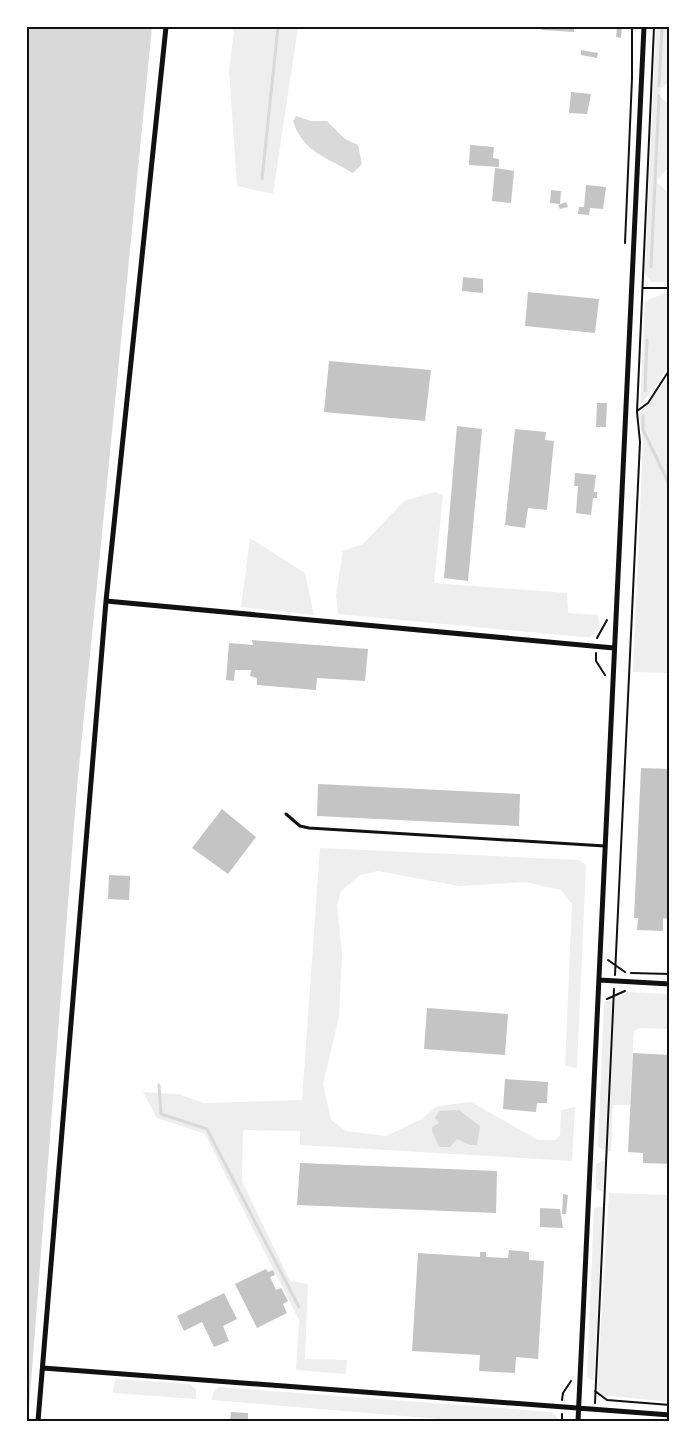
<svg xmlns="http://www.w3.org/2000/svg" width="697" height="1448" viewBox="0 0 697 1448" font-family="'Varela Round',sans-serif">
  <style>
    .green { fill: #eee }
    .water { fill: #d9d9d9 }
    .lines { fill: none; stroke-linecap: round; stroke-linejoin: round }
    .stream { stroke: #d9d9d9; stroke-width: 3 }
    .building { fill: #c4c4c4 }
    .path { stroke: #111; stroke-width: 2 }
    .service { stroke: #111; stroke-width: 3 }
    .minor { stroke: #111; stroke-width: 5 }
    .neatline { fill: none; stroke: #111; stroke-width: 2 }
  </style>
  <rect width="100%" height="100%" fill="#fff"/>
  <!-- green -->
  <path class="green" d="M231,27h67l-25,167 -36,-8 -8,-116 5,-38z
    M656,27h14v54l-9,7 -1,8 10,10v60l-14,15 14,14v87h-19l-6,-8z
    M670,291v70l-11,21 -19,23 5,-101 3,-4z
    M670,375v298l-37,-1 10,-229 -4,-28z
    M435,492l8,3 -9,88 133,10 1,20 30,2 2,13 -10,9h-8l-244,-23 -2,-19 7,-44 20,-7 41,-43z
    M250,538l55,35 9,42 -73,-8z
    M320,848l259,12 7,5 -9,203 -12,-2 7,-162 -11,-14 -36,-8 -66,4 -81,-15 -18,4 -19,16 -4,15 5,48 -3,63 -16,67 8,36 15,11 40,5 36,-17 15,-13 34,-4 67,38h17l5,-4 1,-26 14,-3 -3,54 -272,-16v-14l-57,-1 -1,51 48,100 18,3 -3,75 42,1 -1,14 -50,-4 3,-50 -94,-186 -48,-16 -14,-26 35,2 26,9 98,-3z
    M628,992l42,2v35l-30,-1 -6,3 -4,74h-17l-2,46h-3l7,-152z
    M612,1000l-7,150 -7,-3 6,-143 1,-3z
    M605,1160l-2,32 -7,-3v-25z
    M609,1193l61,2v207l-68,-7 -5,-4z
    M603,1207l-9,174 -7,-4 7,-169z
    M115,1379l75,5 6,6v9l-83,-6z
    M219,1387l333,25 8,9h-96l-252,-21 1,-8z"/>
  <!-- water -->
  <path class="water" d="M27,27h125l-75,760 -49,634z
    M296,116l15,5h16l18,18 13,6 4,19 -9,9c-23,-14 -51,-21 -60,-52z
    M459,1110l21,16 -3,19h-7l-13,-6 -7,8h-11l-7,-16v-4l7,-4 -4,-5 4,-7z"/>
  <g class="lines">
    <!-- stream -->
    <path class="stream" d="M659,86l3,-59
      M262,179l16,-152
      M651,267l8,-171
      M645,391l2,-51
      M643,416v14l27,56
      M159,1085l2,29 46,15 92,178"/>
  </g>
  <!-- building -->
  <path class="building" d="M542,27h32v5l-32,-2z
    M617,27h5l-1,11 -5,-1z
    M581,50l17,3 -1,5 -16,-3z
    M571,92l20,2 -4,20 -18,-1z
    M470,145l24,2 -1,11 6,1v8l-30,-2z
    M495,168l19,3 -3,32 -19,-2z
    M586,185l20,2 -3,22 -13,-1 -1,7 -11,-1 1,-7h5z
    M551,190l10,1 -1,13 -10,-1z
    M566,202l2,5 -8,2 -2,-4z
    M463,277l20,2v14l-21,-2z
    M528,292l71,7 -4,34 -70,-7z
    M329,361l102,9 -6,51 -101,-9z
    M597,403h10l-1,24h-10z
    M457,426l25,3 -14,152 -24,-3z
    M515,429l31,3 -1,8 9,1 -7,69 -19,-2 -3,20 -20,-3z
    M575,473l21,2 -2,17h3v6h-4l-2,17 -15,-2 2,-27h-4z
    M252,640l116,9 -3,32 -48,-3 -1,12 -59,-5v-7l-7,-2 1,-6h-16l-1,11 -8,-1 3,-37 24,2z
    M641,768l29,1 -2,150 -5,-1v13l-26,-1 1,-12h-4z
    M318,784l202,10 -1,32 -202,-10z
    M222,809l34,28 -28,37 -36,-26z
    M109,875l21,1 -1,24 -21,-1z
    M427,1008l81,6 -3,41 -81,-6z
    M633,1053l37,2v109l-27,-1v-10l-15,-1z
    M505,1079l43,3 -1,21h-10l-1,9 -33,-3z
    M300,1163l197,8 -1,42 -199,-8z
    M563,1194l5,1 -2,19h-4z
    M540,1208l20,1 3,19 -23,-1z
    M509,1250l20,2v8l15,1 -6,98 -22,-2 -1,16 -36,-2 1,-16 -68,-4 6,-98 62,4v-5h6v5l22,1z
    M266,1269l2,3 5,-2 2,5 -5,2 6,13 5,-2 7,13 -5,3 4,9 -30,15 -22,-44z
    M224,1293l13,26 -14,7 6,15 -15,6 -12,-25 -18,9 -7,-15z
    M231,1412l17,1v8h-18z"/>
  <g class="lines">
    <!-- path -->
    <path class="path" d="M625,243l7,-165v-51
      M643,288h27
      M637,411l11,-8 22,-34
      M597,638l10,-18
      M596,653v8l9,14
      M608,960l17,12
      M631,973l39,1
      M615,975l25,-533 -3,-30 17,-385
      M607,999l18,-8
      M595,1391l12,9 63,5
      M562,1400l1,-7 8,-12
      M595,1403l19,-414
      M562,1414v7
      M603,1421l9,-1"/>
    <!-- service -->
    <path class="service" d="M286,814l14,12 9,2 296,18"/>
    <!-- minor -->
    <path class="minor" d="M106,601l508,47
      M599,980l71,4
      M43,1368l627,47
      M38,1421l68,-820 60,-574
      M578,1421l66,-1394"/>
  </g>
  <!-- border -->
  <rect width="697" height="1448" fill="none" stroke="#ffffff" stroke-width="57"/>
  <rect x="28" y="28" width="640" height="1392" class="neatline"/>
</svg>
